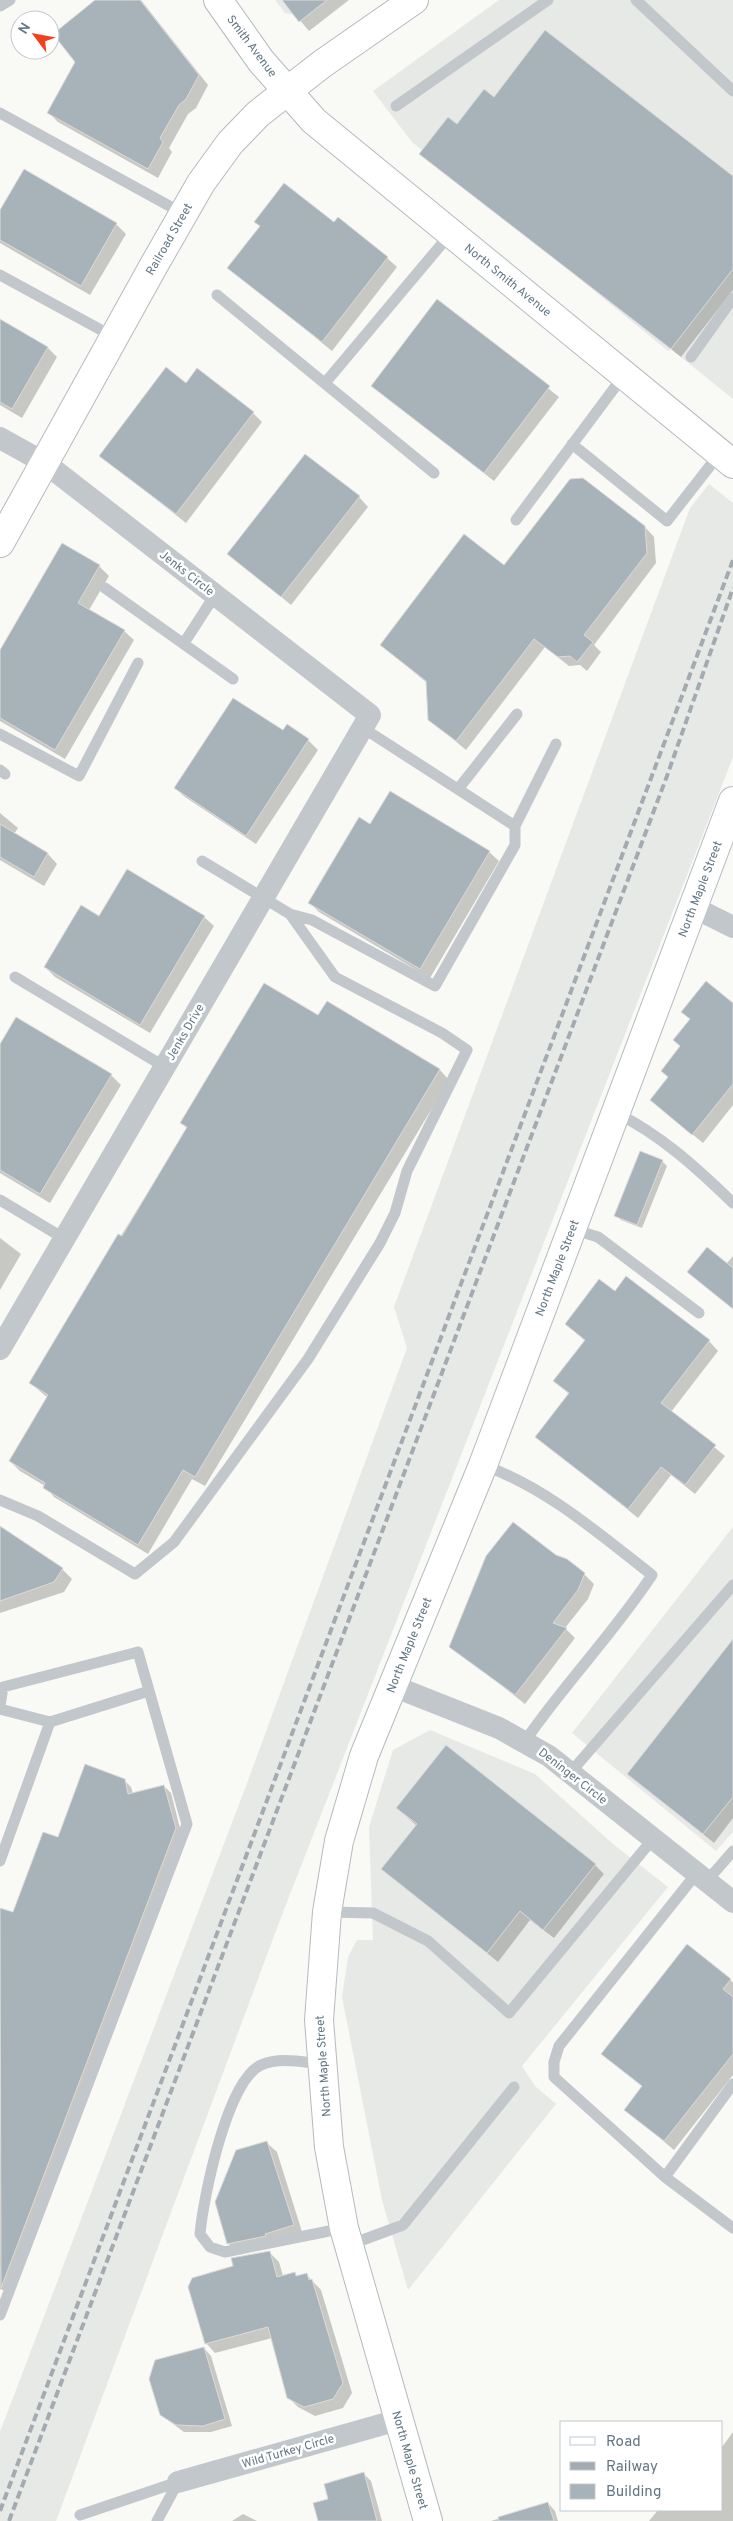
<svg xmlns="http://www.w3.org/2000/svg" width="733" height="2521" viewBox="0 0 733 2521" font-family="Overpass,sans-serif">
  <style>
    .built { fill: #e7e9e7 }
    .shadow { fill: #0003 }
    .building { fill: #a8b3b9; stroke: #dbdbd9 }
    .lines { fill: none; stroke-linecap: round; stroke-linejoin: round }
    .secondary-casing { stroke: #b4bbc0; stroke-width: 30 }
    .service { stroke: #c2c7cb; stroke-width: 11 }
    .minor { stroke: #c2c7cb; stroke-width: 22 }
    .secondary { stroke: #fff; stroke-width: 28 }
    .rail { stroke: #a3abb1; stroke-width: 4; stroke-dasharray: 8 4; stroke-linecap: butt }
    .labels { text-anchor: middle; stroke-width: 5; stroke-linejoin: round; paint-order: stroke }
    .street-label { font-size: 12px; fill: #627784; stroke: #fff }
  </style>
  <rect width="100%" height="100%" fill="#f9f9f6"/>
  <!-- built -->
  <path class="built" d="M275,0h52l-24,16 -18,-3z
    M499,0h234v399l-62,-50 -3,2 -256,-209 -39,-51z
    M709,484l24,19v254l-453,1163 -224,601h-56v-89l246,-646 161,-438 -13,-41 296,-799z
    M733,1527v305l-17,19 -144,-118z
    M430,1730l105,44 78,70 55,43 -146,179 13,20 21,18 -148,186 -26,-90 -40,-203 6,-40 9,-17h16l-4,-113 24,-77z"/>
  <!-- shadow -->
  <path class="shadow" d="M97,0h44l67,85 -12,23 -8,6 -19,34 3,4 -14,26 -100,-56 -10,-10 28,-50z
    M283,0h66l-40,31z
    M494,98l239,79v113l-52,67 -260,-203z
    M0,213l116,11 10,10 -36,61 -90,-52z
    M255,222l79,2 53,34 10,9 -65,84 -103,-83 32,-41z
    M437,301l122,96 -65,84 -122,-95z
    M0,320l48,28 9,9 -35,61 -22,-13z
    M186,385l67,28 9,9 -76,101 -85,-67z
    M359,497l9,10 -77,98 -62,-51z
    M645,527l9,10 2,26 -62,82 7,7 -14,19 -7,-6 -11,1 -24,-19 -79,103 -37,-31 -2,-36 -46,-38 124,-78z
    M63,545l36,21 10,10 -20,34 35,21 10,9 -69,119 -65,-38v-69z
    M287,726l21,14 10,10 -62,94 -71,-47 -10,-9 108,-56z
    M0,813l18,15 -4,6 34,20 9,10 -13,22 -44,-26z
    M371,826l118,26 10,9 -69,117 -111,-66 -9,-9z
    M204,917l10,9 -64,107 -95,-56 -10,-10 54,-49z
    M327,1003l113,67 9,10 -244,406 -13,-7 -44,75 -94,-57 -9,-11 -25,-15 -10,-10 38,-63 -18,-15 157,-254 -5,-6 137,-106z
    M733,1004v101l-30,38 -52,-43 18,-22 12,-31 10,-27 -8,-8z
    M0,1046l111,29 10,10 -71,118 -50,-30z
    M662,1161l5,5 -25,62 -21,-8 -5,-5z
    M0,1238l21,16 -21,36z
    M733,1256v53l-37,-30 30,-15z
    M615,1293l94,48 9,10 -47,61 54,44 -30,38 -24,-19 -33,43 -101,-81 32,-43 -15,-13 31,-40 -19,-17z
    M0,1528l62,41 10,10 -8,13 -64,21z
    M556,1556l28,18 10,10 -6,15 -23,29 10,10 -50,66 -74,-58z
    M733,1641v177l-19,25 -86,-70z
    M124,1780l7,7 2,7 31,-8 7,7 11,43 -173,456 -9,-3v-380l13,5 45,-75z
    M397,1808l198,57 9,9 -50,64 -24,-18 -32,42 -115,-93 34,-43z
    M730,1979l3,4v92l-59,75 -49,-41 18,-22 -40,-33z
    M267,2143l10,9 26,83 -65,18 -10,-10z
    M269,2252l10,10 4,14 12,-3 3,4 8,-3 15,16 31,103 -9,15 -28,8 -17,-9 -10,-10 -16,-59 -57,15 -9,-10 29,-76z
    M204,2348l7,8 21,70 -21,6h-27l-23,-17z
    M733,2432v89h-84l9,-11h64v-63z
    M364,2474l7,7 11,40h-63l11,-21z
    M548,2503l7,8 3,10h-67z
    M243,2514l14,7h-25z"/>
  <!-- building -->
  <path class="building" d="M95,0h45l59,75 -13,24 -7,6 -19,33 3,4 -15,27 -101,-56 28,-51 -22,-28z
    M282,0h45l-28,22z
    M545,30l188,146v93l-62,80 -252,-195 29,-37 9,7 27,-35 10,8z
    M24,169l93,54 -36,63 -81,-46v-30z
    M284,183l50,39 4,-5 50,40 -66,85 -95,-74 33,-42 -6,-4z
    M437,299l113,87 -66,87 -113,-87z
    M0,319l48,28 -36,62 -12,-7z
    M166,367l20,16 11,-15 57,44 -78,102 -77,-58z
    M305,454l55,42 -79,101 -54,-43z
    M583,478l62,48 2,27 -63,82 9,7 -16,20 -7,-6 -12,1 -24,-18 -78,102 -28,-21 -2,-39 -46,-36 84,-111 40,31 66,-86z
    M62,543l38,22 -22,38 47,27 -70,120 -55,-32v-68z
    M233,698l50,32 4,-6 22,15 -63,97 -72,-48z
    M390,791l100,60 -70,118 -112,-66 51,-86 11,7z
    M0,824l48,29 -14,24 -34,-20z
    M127,869l78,47 -65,109 -96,-58 37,-62 18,11z
    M706,981l27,22v81l-41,51 -42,-35 18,-23 -7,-6 19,-25 -7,-6 17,-21 -9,-7z
    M264,983l54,32 9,-14 113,68 -245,408 -12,-7 -45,75 -95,-57 2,-5 -36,-22 39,-66 -19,-12 89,-149 4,2 65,-109 -7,-4z
    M16,1017l96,57 -72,120 -40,-24v-126z
    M640,1151l23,9 -26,65 -23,-9z
    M707,1247l26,21v41l-46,-37z
    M626,1276l84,64 -49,63 55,42 -31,40 -24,-18 -33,42 -93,-72 34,-44 -16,-12 32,-41 -20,-16 34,-45 16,12z
    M513,1522l43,33 11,4 18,14 -7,17 -25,33 14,5 -52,67 -66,-48 37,-91z
    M0,1526l63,42 -9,14 -54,19z
    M733,1639v158l-30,37 -76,-60z
    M446,1745l150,119 -53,66 -23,-19 -33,42 -106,-84 36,-45 -21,-16z
    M85,1764l40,15 3,15 36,-9 12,43 -175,460 -1,-380 13,4 30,-80 15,5z
    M687,1944l44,35 -8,10 10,8v57l-69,87 -40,-31 18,-24 -41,-32z
    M267,2141l27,84 -29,9 1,2 -39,8 -12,-42 21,-52z
    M270,2251l7,26 18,-5 1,4 11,-3 2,7 3,-1 31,104 -10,16 -29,8 -17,-9 -19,-71 -63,17 -17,-57 4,-9 41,-12 -2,-8z
    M204,2347l21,72 -22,7 -27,-1 -16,-10 -11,-36 6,-19z
    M364,2472l13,49h-59l-5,-18 15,-4 -4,-15z
    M548,2502l6,19h-55l-1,-4z"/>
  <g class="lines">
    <defs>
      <path id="secondary" d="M218,0l43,61 53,60 419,343
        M0,543l154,-278 47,-82 29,-40 28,-29 64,-50 92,-64
        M428,2521l-84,-293 -15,-81 -10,-127 8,-108 12,-71 25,-85 119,-291 250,-664"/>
    </defs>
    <!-- secondary casing -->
    <use href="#secondary" class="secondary-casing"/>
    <!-- service -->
    <path class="service" d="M636,0l97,91
      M0,6l10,-6
      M396,106l152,-106
      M0,113l184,101
      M0,275l114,62
      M217,295l217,178
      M691,357l42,-59
      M325,383l126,-150
      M572,444l95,77 53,-68
      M516,520l108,-145
      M105,588l128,91
      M184,643l31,-48
      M363,728l152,98 41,-82
      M0,734l79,42 59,-113
      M0,770l5,4
      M459,788l58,-74
      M290,914l22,6 123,66 80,-141v-19
      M15,977l150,90
      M616,1113c44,21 82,56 117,90
      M0,1200l65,39
      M572,1229l26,8 101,76
      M483,1465c64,23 115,68 169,110 -38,58 -87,108 -127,166
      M0,1500l38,16 97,58 39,-32 134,-183 72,-116 15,-30 12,-42 60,-121 -25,-17 -107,-56 -45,-63 -88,-53
      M0,1706l3,-19 135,-35 49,172 -187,491
      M0,1709l50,13
      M570,1773l163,-188
      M0,1861l50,-139 99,-31
      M696,1874l-137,172 -5,16v15l111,100 68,51
      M706,1882l27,-31
      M327,1912l46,1 55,28 81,72 143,-173
      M321,2064c-19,-2 -42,-7 -60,1 -34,15 -58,134 -61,169l10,13 15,5 119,-24
      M665,2177l68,-93
      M349,2245l54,-20 111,-138
      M80,2515l98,-33
      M157,2521l21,-39"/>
    <!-- minor -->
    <path class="minor" d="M0,438l45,25 325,252 -370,634
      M693,907l40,20
      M393,1686l106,42 50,28 184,146
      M178,2482l220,-62"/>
    <!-- secondary -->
    <use href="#secondary" class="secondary"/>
    <!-- rail -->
    <path class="rail" d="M0,2511l733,-1951
      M9,2521l658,-1745 66,-188"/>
  </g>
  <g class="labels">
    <!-- street labels -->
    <g class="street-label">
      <text transform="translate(252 46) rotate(53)" y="4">Smith Avenue</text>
      <text transform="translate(169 239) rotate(-60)" y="4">Railroad Street</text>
      <text transform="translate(508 280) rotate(39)" y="4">North Smith Avenue</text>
      <text transform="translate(187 573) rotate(38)" y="4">Jenks Circle</text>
      <text transform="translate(700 889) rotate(-69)" y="4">North Maple Street</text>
      <text transform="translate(185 1032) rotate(-60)" y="4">Jenks Drive</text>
      <text transform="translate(557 1268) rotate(-69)" y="4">North Maple Street</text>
      <text transform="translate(409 1645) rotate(-68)" y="4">North Maple Street</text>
      <text transform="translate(573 1776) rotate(38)" y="4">Deninger Circle</text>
      <text transform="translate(323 2066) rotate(-94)" y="4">North Maple Street</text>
      <text transform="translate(288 2451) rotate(-16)" y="4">Wild Turkey Circle</text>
      <text transform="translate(410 2460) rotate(74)" y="4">North Maple Street</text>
    </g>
  </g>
  <!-- legend -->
  <rect x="560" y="2421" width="162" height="90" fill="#ffffff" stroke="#c0c9ce"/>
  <rect x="570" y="2437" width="25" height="8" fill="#ffffff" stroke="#c0c9ce"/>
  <text x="606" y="2446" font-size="15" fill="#627784">Road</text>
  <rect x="570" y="2462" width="25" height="8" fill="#a3abb1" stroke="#c0c9ce"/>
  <text x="606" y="2471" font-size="15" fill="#627784">Railway</text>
  <rect x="570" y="2484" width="25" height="15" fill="#a8b3b9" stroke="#c0c9ce"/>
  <text x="606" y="2496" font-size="15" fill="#627784">Building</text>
  <!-- north arrow -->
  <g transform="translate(35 35) rotate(302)"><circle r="24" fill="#ffffff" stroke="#c0c9ce"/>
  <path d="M0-4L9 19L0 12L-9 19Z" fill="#f04120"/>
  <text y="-8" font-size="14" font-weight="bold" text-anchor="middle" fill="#627784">N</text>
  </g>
</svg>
